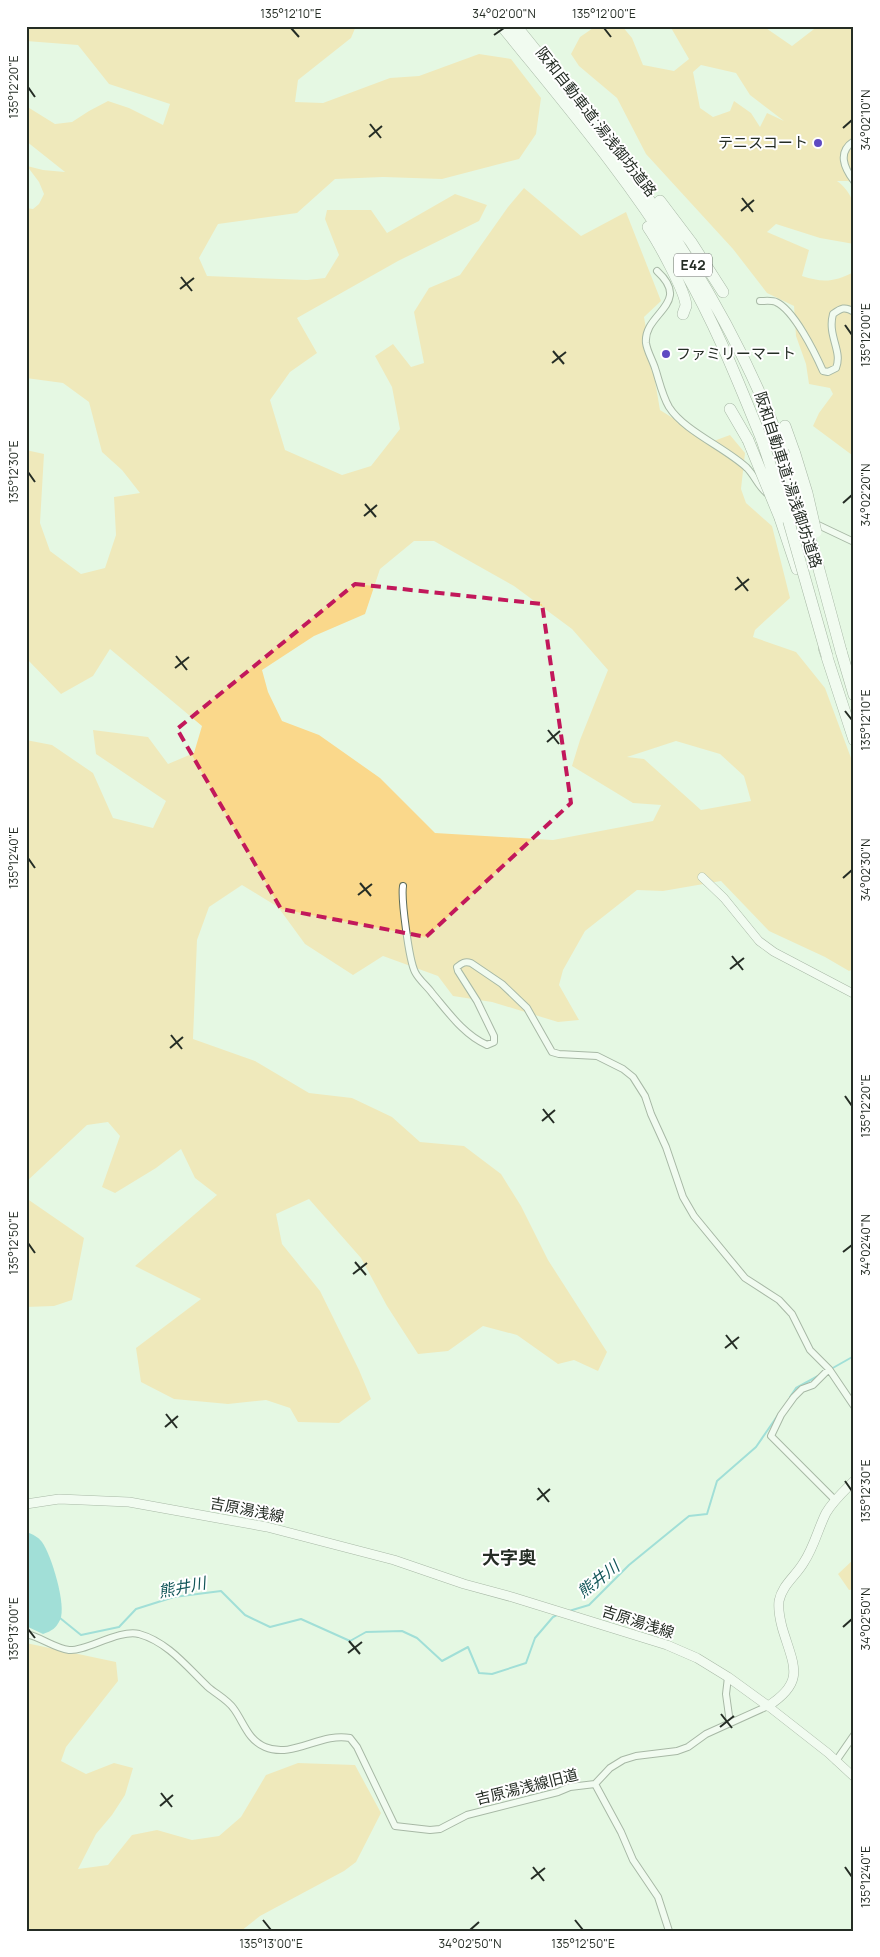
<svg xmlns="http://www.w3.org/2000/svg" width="880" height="1957" viewBox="0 0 880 1957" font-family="Manrope,'Noto Sans JP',sans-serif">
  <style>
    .green { fill: #fad88b; fill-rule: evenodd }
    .water { fill: #4ec2c8 }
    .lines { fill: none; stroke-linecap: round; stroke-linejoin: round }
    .stream { stroke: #4ec2c8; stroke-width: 2 }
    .minor-casing { stroke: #5c6c5a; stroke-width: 8 }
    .tertiary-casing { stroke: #5c6c5a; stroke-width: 9 }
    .secondary-casing { stroke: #5c6c5a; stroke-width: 10 }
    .motorway-casing { stroke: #5c6c5a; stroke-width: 12 }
    .minor { stroke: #fff; stroke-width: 6 }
    .tertiary { stroke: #fff; stroke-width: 8 }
    .secondary { stroke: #fff; stroke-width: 9 }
    .motorway { stroke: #fff; stroke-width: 11 }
    .motorway-bridge-casing { stroke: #5c6c5a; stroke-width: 12; stroke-linecap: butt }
    .motorway-bridge { stroke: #fff; stroke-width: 11 }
    .marked { fill: none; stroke: #c2185b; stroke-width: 4; stroke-dasharray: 10 6; stroke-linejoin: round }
    .ticks { fill: none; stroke: #252d25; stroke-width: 2 }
    .poi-dot { fill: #5e4ac2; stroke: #fff; stroke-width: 2 }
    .labels { text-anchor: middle; stroke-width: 4; stroke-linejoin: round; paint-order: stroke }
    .shield { fill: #fff; stroke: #666c66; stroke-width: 1 }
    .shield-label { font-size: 14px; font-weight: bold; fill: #252d25 }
    .street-label { font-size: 15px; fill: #252d25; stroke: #fff }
    .poi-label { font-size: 15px; fill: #252d25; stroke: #fff; text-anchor: end }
    .water-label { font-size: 16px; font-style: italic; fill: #135659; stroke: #fff }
    .quarter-label { font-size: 18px; font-weight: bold; fill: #252d25; stroke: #fff }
    .neatline { fill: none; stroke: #252d25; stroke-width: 2 }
    .ticks-label { font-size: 12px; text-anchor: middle; fill: #252d25 }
  </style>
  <rect width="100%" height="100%" fill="#e5f8e3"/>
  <!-- green -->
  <path class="green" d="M26,26h330l-5,12 -53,42 -3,22 28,1 67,-25 29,-2 60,-22 32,5 30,39 -5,36 -17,25 -77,20 -59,-2 -48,2 -38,34 -79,11 -19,34 8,18 100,4 18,-2 14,-23 -14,-36 2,-9h44l16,23 68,-39 32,11 -8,16 -81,40 -101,57 20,35 -27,19 -20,28 15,50 57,25 29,-9 29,-37 -8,-42 -17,-31 18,-12 18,23 13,-4 -10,-51 15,-24 31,-13 48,-68 16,-19 57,48 45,-24 35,89 -17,16 16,93 51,32 19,-7 15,18 -4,36 5,14 26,23 18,72 -35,32 -2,7 43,15 29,36 29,78v203l-5,2 -24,-14 -56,-26 -48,-50 -58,10 -26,-1 -52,41 -22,39 -4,15 20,35 -21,2 -66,-20 -39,-6 -15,-20 -55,-20 -30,19 -48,-31 -27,-37 -36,-22 -33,22 -12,33 -4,99 62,22 54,32 43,5 40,19 28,25 44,4 37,28 20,32 27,54 59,92 -9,19 -24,-11 -16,4 -41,-29 -34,-9 -35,25 -30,3 -31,-48 -26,-48 -52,-59 -33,15 6,30 38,47 39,79 12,29 -32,24 -41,-1 -8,-14 -24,-8 -38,4 -54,-5 -33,-17 -5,-34 65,-49 -66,-33 82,-71 -22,-17 -14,-29 -25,19 -41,25 -13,-6 18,-51 -12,-14 -21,3 -61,57v-442l26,5 41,28 20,45 40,10 13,-27 -70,-47 -3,-24 55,7 20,27 26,-11 8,-27 -92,-77 -17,27 -32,18 -35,-36v-208l18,4 -4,69 10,28 31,23 24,-6 11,-33 -2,-38 26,-4 -18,-23 -20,-18 -13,-50 -26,-19 -37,-5v-170l7,1 6,-5 5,-10 -5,-12 -12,-16 16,4 22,2 -39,-31v-35l29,18 17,-2 17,-11 19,-10 21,7 34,17 7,-21 -61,-20 -31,-39 -52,-4zM414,541h20l80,45 58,43 36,41 -28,70 -8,26 61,37 28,2 -8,16 -100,19 -118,-7 -55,-55 -61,-43 -37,-14 -14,-29 -6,-22 52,-34 51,-22 15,-45zM676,741l44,13 24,22 7,25 -50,9 -57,-51 -17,-2z
    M596,26h26l10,12 11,27 31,6 15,-12 -19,-33h93l29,20 26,-20h36v158l-6,-3h-11c23,17 17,37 17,63l-34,-6 -44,-14 -9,8 42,18 -7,26c21,7 32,6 52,-4v193l-2,-10 -39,-29 6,-13 14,-19 -3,-6 -21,-4 -3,-20 -10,-28 -2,-30 -27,-13 -34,-44 -87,-95 -29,-56 -38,-32 -8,-12 9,-17zM701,65l35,8 14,22 34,26 -17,-8 -7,14 -9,-14 -17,-12 -4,10 -17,6 -13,-9 -7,-36z
    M26,1198l58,40 -12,62 -18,6 -28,1z
    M854,1559v30l-5,1 -11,-16z
    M26,1643l90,19 2,19 -52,66 -5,14 25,13 28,-11 19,5 -8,27 -13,20 -16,19 -18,35 30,-4 24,-30 25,-5 35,10 27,-4 22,-19 25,-42 32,-12 57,2 26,48 -25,49 -12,9 -84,45 -19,15h-215z"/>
  <!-- water -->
  <path class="water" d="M26,1532c7,2 12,5 16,10 9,12 25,64 18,78 -4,8 -8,11 -17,14l-17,-8z"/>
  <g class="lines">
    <!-- stream -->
    <path class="stream" d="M831,1369l23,-13
      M790,1397l6,-9 22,-12
      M569,1611l20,-6 40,-40 60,-49 18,-2 10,-33 39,-34 22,-32
      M60,1618l21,17 38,-8 17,-18 38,-12 47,-6 24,24 25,12 31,-8 49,22 16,-9 36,-1 15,7 25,23 26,-14 11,26 13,1 34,-11 9,-25 18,-21 4,-2"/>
    <defs>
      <path id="minor" d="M854,141c-17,11 -10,27 0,40
        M657,271c36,33 -14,42 -11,72 1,8 6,16 9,25 4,12 7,27 14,39 15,24 57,41 78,61 8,8 12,20 21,26
        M760,301c5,0 12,-1 16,1 18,8 39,51 47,69l5,1 8,-4c7,-17 -9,-32 -3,-54 8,-6 12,-8 21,-2
        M784,505l19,13
        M814,523l40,19
        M403,886c-2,13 6,74 12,86 4,8 12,14 17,21 16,19 32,42 55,52l7,-3v-6l-17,-35 -19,-30 -1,-4c5,-4 8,-6 14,-4l31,21 25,24 25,44 7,2 38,2 26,13 10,8 12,19 6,18 15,33 17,50 11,19 51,62 34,22 13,14 18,36 19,19 25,37
        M829,1369l-16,16 -11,4 -8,8 -13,18 -10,21 64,64
        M26,1634c15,3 28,14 43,16 16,2 50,-21 70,-16 29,8 49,34 69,53 8,7 20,13 26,22 10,14 14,31 31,38 28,12 56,-15 85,-9l7,9 38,79 35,4 10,-1 27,-14 91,-23 12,-5 25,-3 15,-16 13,-8 13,-4 41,-5 11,-4 18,-13 62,-28
        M728,1677l-2,17 4,29
        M836,1761l18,-26
        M595,1784l26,48 12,28 25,37 11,34"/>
      <path id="tertiary" d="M702,877l22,21 35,43 15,11 80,42
        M768,1706l60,47 26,24"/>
      <path id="secondary" d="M26,1504l33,-5 70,3 138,25 127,33 70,24 48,13 155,48 30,13 31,19 40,29c39,-25 25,-41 14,-79 -2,-8 -4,-18 -3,-26 3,-16 17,-25 25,-39 10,-15 14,-33 22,-49 7,-12 18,-22 28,-32"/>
      <path id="motorway" d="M502,26c63,78 130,156 181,242 32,55 55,113 79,172
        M516,26c107,132 209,264 267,425
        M660,201l31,41 32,50
        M648,227c9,13 38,65 38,79 -1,2 -2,5 -3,8
        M730,409l18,31
        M785,426l10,28
        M780,518l17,51
        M824,648l30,92
        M841,651l13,44"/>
    </defs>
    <!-- minor casing -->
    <use href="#minor" class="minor-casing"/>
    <!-- tertiary casing -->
    <use href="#tertiary" class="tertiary-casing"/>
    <!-- secondary casing -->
    <use href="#secondary" class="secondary-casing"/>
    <!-- motorway casing -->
    <use href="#motorway" class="motorway-casing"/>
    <!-- minor -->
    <use href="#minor" class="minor"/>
    <!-- tertiary -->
    <use href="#tertiary" class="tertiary"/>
    <!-- secondary -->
    <use href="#secondary" class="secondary"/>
    <!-- motorway -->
    <use href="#motorway" class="motorway"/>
    <defs>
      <path id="motorway-bridge" d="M748,440l32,78
        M762,440l24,72 41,144
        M783,451l31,100 27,100
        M795,454l12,39 9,39"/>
    </defs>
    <!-- motorway-bridge casing -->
    <use href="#motorway-bridge" class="motorway-bridge-casing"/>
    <!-- motorway-bridge -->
    <use href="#motorway-bridge" class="motorway-bridge"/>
  </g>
  <!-- marked area -->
  <path d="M0 0H880V1957H0ZM355,584l187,20 29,199 -145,134 -145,-28 -104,-180z" fill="#e5f8e3" fill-opacity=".55" fill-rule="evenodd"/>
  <path class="marked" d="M355,584l187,20 29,199 -145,134 -145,-28 -104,-180z"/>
  <!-- ticks -->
  <path class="ticks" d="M291,28l8,9M604,28l7,9M494,35l10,-7M28,87l7,10M370,124l11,14M843,128l9,-8M369,137l13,-11M742,198l11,14M741,211l13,-11M181,277l11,14M180,289l14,-11M845,325l7,10M553,351l11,13M552,363l14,-11M28,472l7,10M843,503l9,-8M365,504l11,13M364,516l13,-11M737,577l11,14M735,590l14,-11M176,656l11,14M175,668l14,-11M845,711l7,9M548,730l11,14M547,742l13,-11M28,858l7,10M843,878l9,-8M360,883l11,13M358,895l14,-11M732,956l11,14M730,969l14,-11M171,1035l11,14M170,1048l13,-11M845,1096l7,10M543,1109l11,14M542,1121l13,-11M28,1243l7,10M843,1252l9,-7M355,1262l11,13M353,1274l14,-11M726,1335l11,14M725,1348l14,-11M166,1414l11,14M165,1427l13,-11M845,1481l7,10M538,1488l11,14M537,1500l13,-11M843,1627l9,-8M28,1629l7,9M349,1641l11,13M348,1653l14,-11M721,1714l11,14M720,1727l14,-11M161,1793l11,14M160,1806l13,-11M533,1867l11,14M845,1867l7,10M531,1879l14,-11M263,1920l8,10M575,1920l8,10M470,1930l9,-8"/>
  <!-- markers -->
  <g class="poi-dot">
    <circle cx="818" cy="143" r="5"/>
    <circle cx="666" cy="354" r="5"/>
  </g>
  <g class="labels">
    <!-- shield labels -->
    <rect class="shield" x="674" y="253.5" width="38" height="23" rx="4"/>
    <g class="shield-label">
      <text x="693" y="270">E42</text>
    </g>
    <!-- street labels -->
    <g class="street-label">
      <text transform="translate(596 122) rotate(52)" y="5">阪和自動車道;湯浅御坊道路</text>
      <text transform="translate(788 480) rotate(72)" y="5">阪和自動車道;湯浅御坊道路</text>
      <text transform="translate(247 1510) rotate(11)" y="5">吉原湯浅線</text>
      <text transform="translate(638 1622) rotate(18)" y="5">吉原湯浅線</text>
      <text transform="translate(527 1787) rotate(-14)" y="5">吉原湯浅線旧道</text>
    </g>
    <!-- poi labels -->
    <g class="poi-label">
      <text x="808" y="148">テニスコート</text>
      <text x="676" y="359" text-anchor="start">ファミリーマート</text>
    </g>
    <!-- water labels -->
    <g class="water-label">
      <text transform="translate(598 1579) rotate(-38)" y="6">熊井川</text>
      <text transform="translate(182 1587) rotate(-11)" y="6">熊井川</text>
    </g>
    <!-- quarter labels -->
    <g class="quarter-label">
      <text x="509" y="1564">大字奥</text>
    </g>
  </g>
  <!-- border -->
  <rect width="880" height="1957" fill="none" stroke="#ffffff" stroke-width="55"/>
  <rect x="28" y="28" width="824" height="1902" class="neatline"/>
  <g class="ticks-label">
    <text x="291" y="18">135°12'10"E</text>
    <text x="504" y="18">34°02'00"N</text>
    <text x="604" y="18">135°12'00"E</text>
    <text transform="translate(14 87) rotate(-90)" y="4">135°12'20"E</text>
    <text transform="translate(866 120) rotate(-90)" y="4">34°02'10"N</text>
    <text transform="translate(866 335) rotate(-90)" y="4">135°12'00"E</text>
    <text transform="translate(14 472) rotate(-90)" y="4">135°12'30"E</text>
    <text transform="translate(866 495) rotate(-90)" y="4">34°02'20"N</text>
    <text transform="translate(866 720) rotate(-90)" y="4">135°12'10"E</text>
    <text transform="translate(14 858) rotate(-90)" y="4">135°12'40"E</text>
    <text transform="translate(866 870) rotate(-90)" y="4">34°02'30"N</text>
    <text transform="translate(866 1106) rotate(-90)" y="4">135°12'20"E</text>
    <text transform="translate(14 1243) rotate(-90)" y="4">135°12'50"E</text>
    <text transform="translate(866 1245) rotate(-90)" y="4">34°02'40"N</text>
    <text transform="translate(866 1491) rotate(-90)" y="4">135°12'30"E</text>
    <text transform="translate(866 1619) rotate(-90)" y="4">34°02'50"N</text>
    <text transform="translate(14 1629) rotate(-90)" y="4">135°13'00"E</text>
    <text transform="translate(866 1877) rotate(-90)" y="4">135°12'40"E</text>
    <text x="271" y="1948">135°13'00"E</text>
    <text x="470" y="1948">34°02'50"N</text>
    <text x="583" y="1948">135°12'50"E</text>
  </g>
</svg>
